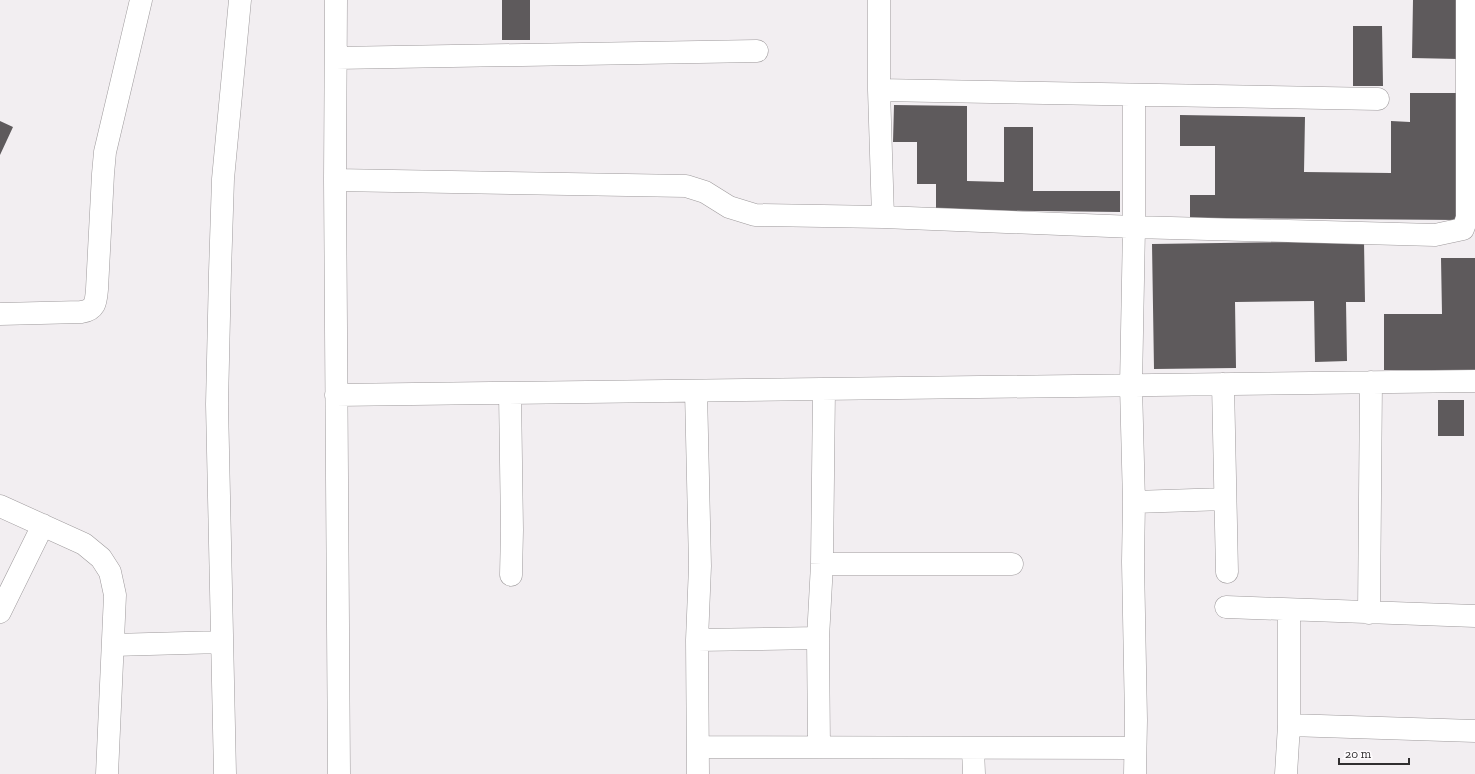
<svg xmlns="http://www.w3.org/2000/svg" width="1475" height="774" viewBox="0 0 1475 774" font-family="'Zilla Slab',serif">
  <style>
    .building { fill: #5e5a5c }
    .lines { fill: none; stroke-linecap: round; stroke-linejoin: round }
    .street-casing { stroke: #9e9a9c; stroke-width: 23 }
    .street { stroke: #fff; stroke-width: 22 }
  </style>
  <rect width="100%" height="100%" fill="#f2eef1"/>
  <!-- building -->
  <path class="building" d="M502,0h28v40h-28z
    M1413,0h47l-1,59 -47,-1z
    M1353,26h29l1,60h-30z
    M1410,93h50l-1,127 -269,-2v-23h25v-49h-35v-31l125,2 -1,55 87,1v-52l19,1z
    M894,105l73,1v75l37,1v-55h29v64h87v21l-184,-2v-26h-19v-42h-24z
    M0,121l13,6 -13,28z
    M1364,241l1,61h-19l1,59 -32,1 -1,-61 -79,1 1,66 -82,1 -2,-125z
    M1441,258h34v112h-91v-56h58z
    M1438,400h26v36h-26z"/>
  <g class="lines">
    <defs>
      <path id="street" d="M336,0l-1,180 4,594
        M879,0v90l4,127 251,10 301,8 28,-6 4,-11v-218
        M336,58l421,-7
        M879,90l499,9
        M1134,95v132l-3,159 3,116 -1,60 3,158 -1,54
        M335,180l351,6 19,6 24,15 26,8 128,2
        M0,314l81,-2c15,-2 15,-11 16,-23l6,-115 2,-22 36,-152
        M1223,384l4,188
        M696,391l4,175 -3,74 1,134
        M510,393l2,137 -1,45
        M336,395l1139,-14
        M1134,502l91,-3
        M0,506l84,38 17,14 9,14 5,23 -8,179
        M822,564h190
        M1226,607l249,9
        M0,612l43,-87
        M1369,613l2,-231
        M697,640l121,-2
        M113,645l109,-3
        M1289,725l186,6
        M698,747l437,1
        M819,747l-1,-109 4,-74 2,-175
        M973,748l1,26
        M225,774l-8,-370 3,-132 3,-93 17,-179
        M1286,774l3,-49v-114"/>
    </defs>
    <!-- street casing -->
    <use href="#street" class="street-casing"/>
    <!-- street -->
    <use href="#street" class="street"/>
  </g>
  <!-- scale -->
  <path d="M1339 758v6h70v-6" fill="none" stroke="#302e2f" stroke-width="2"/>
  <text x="1345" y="758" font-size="12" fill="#302e2f" stroke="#fffcfe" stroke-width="3" paint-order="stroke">20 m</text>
</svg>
